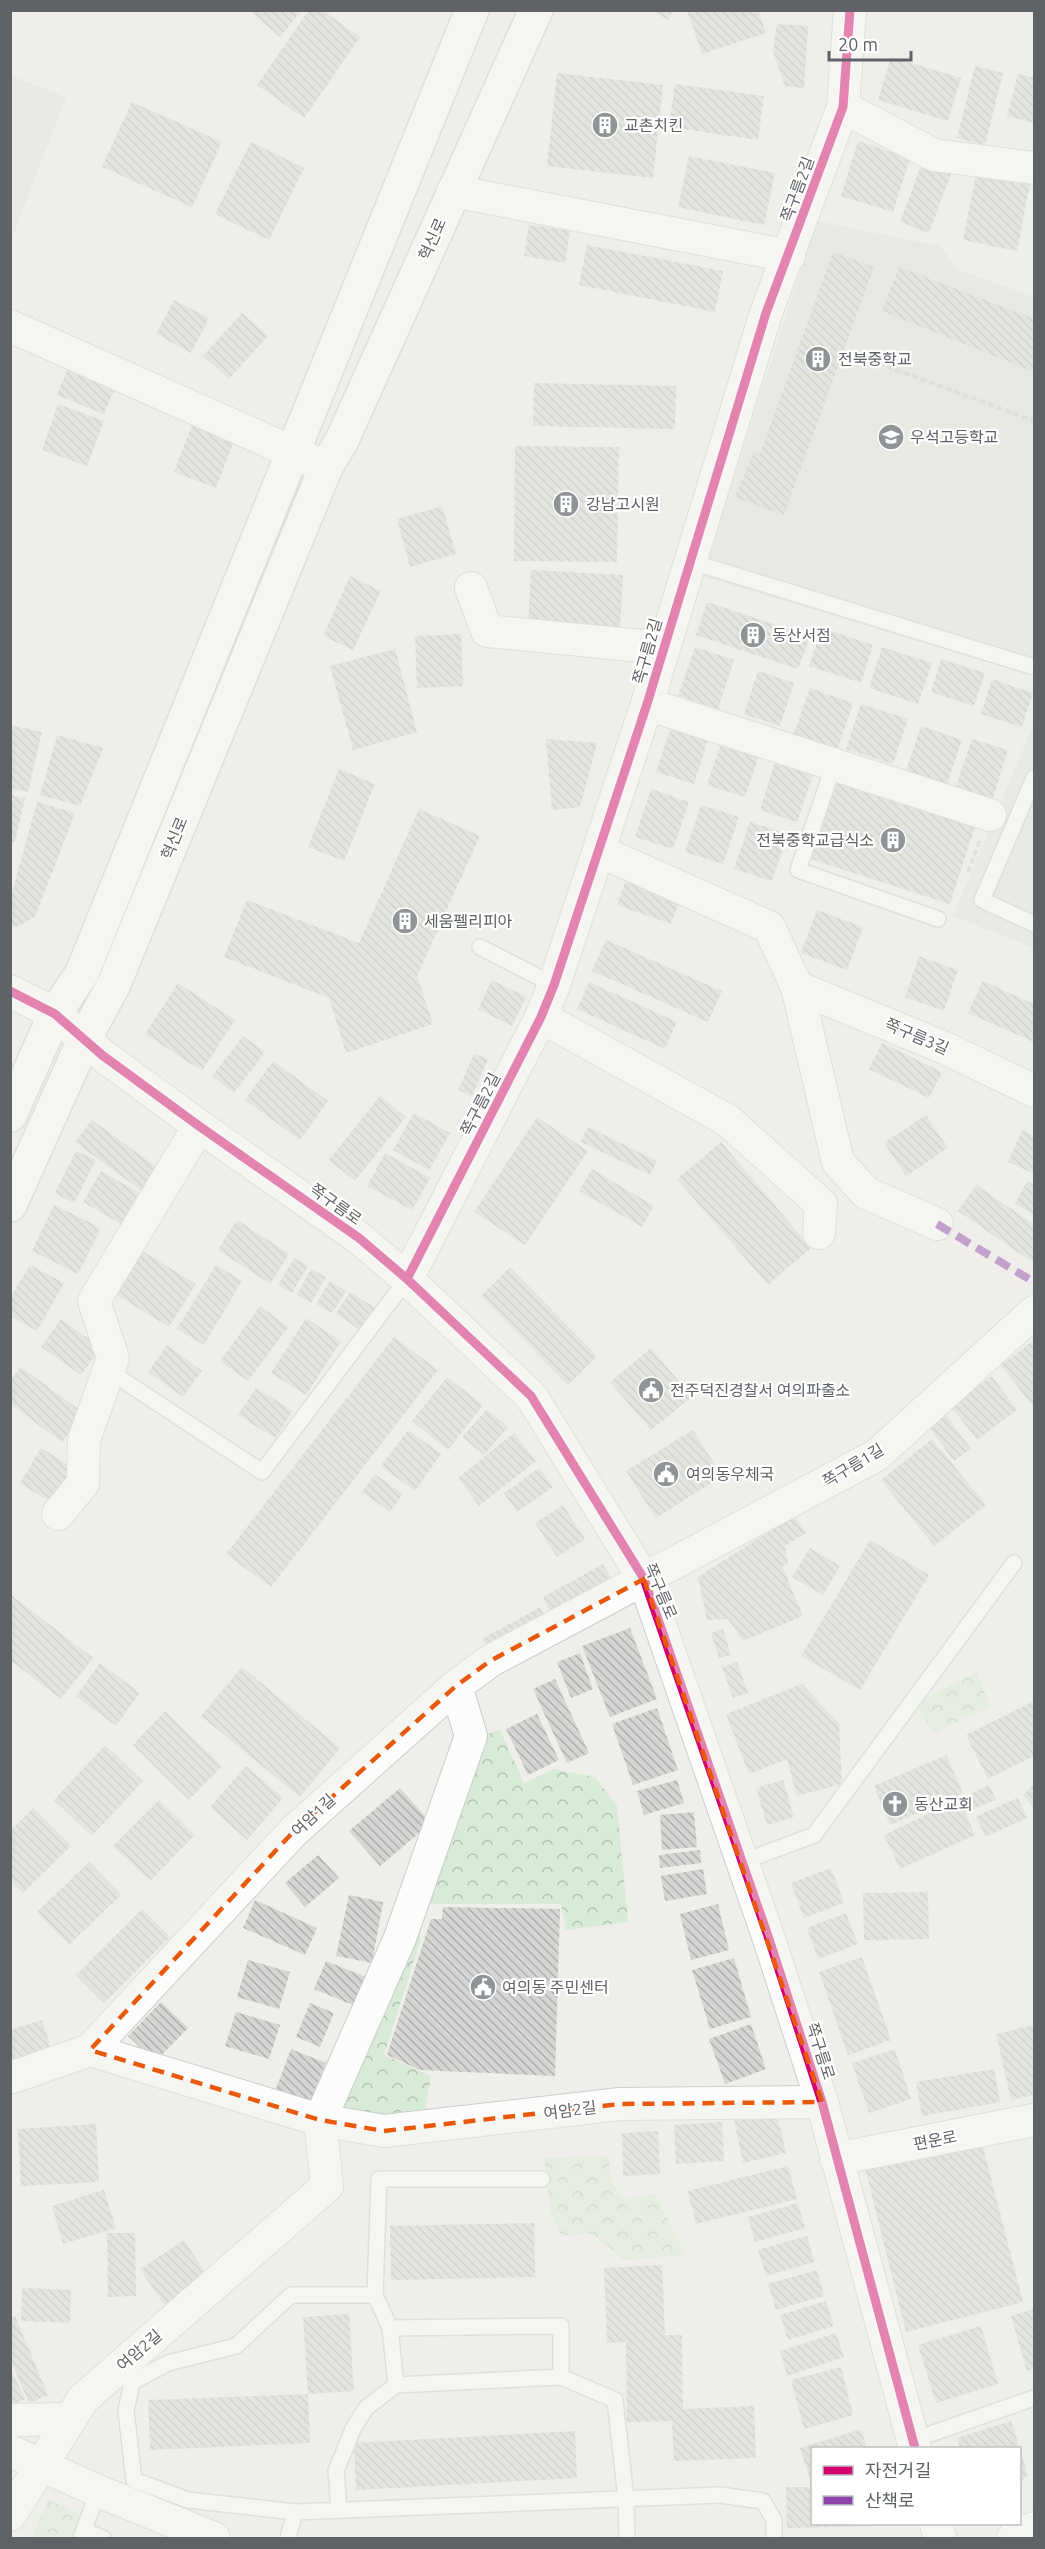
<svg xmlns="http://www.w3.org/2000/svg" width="1045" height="2549" viewBox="0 0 1045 2549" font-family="Ubuntu,'Noto Sans KR',sans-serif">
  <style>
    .education { fill: #e2e0da }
    .forest { fill: url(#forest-crowns) }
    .building { fill: url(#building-back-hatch) }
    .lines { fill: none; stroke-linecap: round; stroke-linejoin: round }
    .service-casing { stroke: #cbcccc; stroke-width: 18 }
    .minor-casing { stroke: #cbcccc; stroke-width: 34 }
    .tertiary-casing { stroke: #cbcccc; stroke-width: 36 }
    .path { stroke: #cacfcc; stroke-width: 4; stroke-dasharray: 6 3; stroke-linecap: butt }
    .service { stroke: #fdfcfc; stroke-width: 15 }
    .minor { stroke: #fdfcfc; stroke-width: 32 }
    .tertiary { stroke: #fdfcfc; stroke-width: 33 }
    .quiet { stroke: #8e44ad; stroke-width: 8; stroke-dasharray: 15 8; stroke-linecap: butt }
    .cycleway-casing { stroke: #fff; stroke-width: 13 }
    .cycleway { stroke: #d6006c; stroke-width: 9 }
    .marked { fill: none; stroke: #e8590c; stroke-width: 4.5; stroke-dasharray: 12 8; stroke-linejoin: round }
    .labels { text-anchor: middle; stroke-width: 4.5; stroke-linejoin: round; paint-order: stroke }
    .poi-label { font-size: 16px; fill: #5f6368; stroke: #fff; text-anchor: start }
    .street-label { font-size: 16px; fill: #5f6368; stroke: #fff }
  </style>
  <defs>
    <pattern id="forest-crowns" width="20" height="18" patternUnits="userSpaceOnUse" patternTransform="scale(1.5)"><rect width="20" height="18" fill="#d8ebd6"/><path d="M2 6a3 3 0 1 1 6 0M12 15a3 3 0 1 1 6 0" fill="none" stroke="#b2c2b1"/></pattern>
    <pattern id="building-back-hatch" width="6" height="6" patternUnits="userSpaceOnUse" patternTransform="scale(1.5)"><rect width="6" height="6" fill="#d6d5d3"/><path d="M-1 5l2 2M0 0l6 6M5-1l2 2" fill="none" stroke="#b1b0af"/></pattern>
  </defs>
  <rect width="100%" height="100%" fill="#efeeea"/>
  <!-- education -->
  <path class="education" d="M11,76l55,21 -55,144z
    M817,221l123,25 17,23 77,28v379l-333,-100z
    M1034,723v225l-81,-32z"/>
  <!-- forest -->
  <path class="forest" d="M976,1672l15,35 -58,26 -17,-29z
    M500,1730l24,53 30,-14 41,8 22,29 11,116 -62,8 -5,-26h-143l57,-166z
    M420,1909v33l-36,113 47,21 -8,47 -97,-4z
    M609,2156l2,25 13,19 31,-7 30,62 -60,5 -35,-27 -29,3 -11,-26 -6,-52z
    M49,2500l52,25 -6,13h-64z"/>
  <!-- building -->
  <path class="building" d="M249,10h53l-22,27z
    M309,10h13l38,27 -56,81 -47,-33z
    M651,10h23l-6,10z
    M687,10h71l8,23 -64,21z
    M777,24l31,2 -4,62 -19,-2 -12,-35z
    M891,57l70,21 -13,43 -70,-21z
    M975,66l28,7 -18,72 -28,-7z
    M557,73l106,12 -10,93 -106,-12z
    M1018,74l16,4v45l-27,-7z
    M675,84l89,12 -6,44 -89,-13z
    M132,102l90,40 -30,65 -90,-40z
    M858,141l52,17 -17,54 -52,-16z
    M251,142l53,26 -35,72 -54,-26z
    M689,156l86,17 -11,52 -86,-18z
    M923,160l29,11 -23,62 -29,-11z
    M976,174l54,10 -13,67 -54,-11z
    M529,225l41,6 -5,32 -41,-7z
    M587,245l136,26 -8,41 -136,-27z
    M833,252l41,15 -90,248 -49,-18 19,-46 6,3z
    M899,267l135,52v53l-152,-61z
    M174,300l35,18 -18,35 -35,-19z
    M242,313l26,23 -39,43 -26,-23z
    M69,366l47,19 -12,29 -47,-19z
    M534,383l142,3 -1,43 -142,-3z
    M58,404l46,17 -17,45 -45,-16z
    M195,417l42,16 -21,55 -42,-16z
    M515,446l104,1 -2,115 -103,-1z
    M442,506l14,48 -46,13 -13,-48z
    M531,570l92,5 -3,56 -92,-6z
    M350,576l31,15 -28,59 -30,-14z
    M707,602l103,34 -12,33 -102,-34z
    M822,628l51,17 -12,38 -52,-17z
    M461,634l2,52 -46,2 -2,-52z
    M695,647l39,13 -16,49 -40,-13z
    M882,647l50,16 -14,41 -49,-16z
    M395,649l22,83 -64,18 -23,-84z
    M941,659l44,14 -11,33 -43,-14z
    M758,671l36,12 -14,43 -36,-12z
    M992,679l41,14 -11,34 -41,-13z
    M810,688l43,15 -16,48 -44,-15z
    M861,704l47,15 -15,45 -47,-15z
    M672,724l37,13 -15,47 -38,-12z
    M10,725l32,7 -14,60 -18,-4z
    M921,726l41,14 -15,44 -41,-13z
    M57,735l46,13 -23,58 -40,-11z
    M723,737l38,13 -16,47 -38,-12z
    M546,739l51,4 -17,64 -28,3z
    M972,739l36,11 -17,54 -37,-12z
    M775,762l38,13 -16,47 -37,-12z
    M339,769l36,15 -31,77 -36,-14z
    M837,776l140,44 -27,84 -140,-45z
    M651,789l38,13 -16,47 -38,-12z
    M10,795l15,3 -10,44 -5,-1z
    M37,802l38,11 -40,104 -17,9 -8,1v-27z
    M701,805l38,12 -16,47 -38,-12z
    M419,809l61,27 -63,140 16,48 -87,29 -17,-55 -105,-41 23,-57 112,43z
    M750,822l38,12 -16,47 -38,-12z
    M628,874l54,20 -11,30 -54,-19z
    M817,910l46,17 -16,43 -46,-17z
    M606,940l116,51 -14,31 -116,-51z
    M919,956l39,14 -14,41 -39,-14z
    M492,980l34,17 -14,29 -34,-17z
    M983,981l51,23v38l-66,-29z
    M589,982l88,40 -12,27 -88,-40z
    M178,983l57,37 -33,51 -57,-37z
    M243,1036l22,16 -31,41 -22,-17z
    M882,1043l60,29 -13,26 -60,-29z
    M474,1054l14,5 -16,37 -14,-6z
    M273,1061l55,40 -28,39 -55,-40z
    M380,1096l26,21 -51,64 -26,-21z
    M414,1113l36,20 -21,37 -36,-20z
    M926,1115l22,33 -42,28 -22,-33z
    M537,1117l51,34 -63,94 -51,-33z
    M92,1120l66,48 -16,23 -67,-49z
    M588,1127l69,34 -7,14 -69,-33z
    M1022,1130l12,6v38l-26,-12z
    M721,1142l90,106 -43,37 -91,-106z
    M76,1151l20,9 -22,43 -19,-10z
    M385,1153l45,25 -18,32 -45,-24z
    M592,1169l62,37 -12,21 -63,-36z
    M101,1171l38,22 -18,31 -38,-22z
    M1027,1181l7,4v29l-19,-10z
    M976,1185l58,39v39l-76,-52z
    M54,1205l47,23 -23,46 -46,-23z
    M237,1220l52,34 -19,30 -52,-34z
    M139,1249l57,35 -27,43 -57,-35z
    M294,1258l14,8 -16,27 -14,-8z
    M30,1265l34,18 -27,48 -27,-15v-18z
    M216,1265l26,16 -38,64 -27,-16z
    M510,1267l87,89 -29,29 -87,-89z
    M311,1269l15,8 -15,26 -14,-8z
    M330,1281l16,10 -14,22 -16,-9z
    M350,1292l27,17 -14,23 -27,-18z
    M260,1306l28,21 -40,54 -28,-20z
    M306,1318l35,23 -35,54 -35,-22z
    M61,1319l40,29 -20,27 -40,-28z
    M394,1337l44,33 -167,217 -45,-33z
    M1034,1340v66l-1,1 -32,-42z
    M167,1345l35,26 -19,26 -35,-25z
    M651,1348l41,49 -41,33 -41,-48z
    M21,1367l63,46 -22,29 -52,-38v-23z
    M992,1376l25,34 -40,30 -26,-34z
    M447,1377l36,28 -35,45 -36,-29z
    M256,1388l37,23 -18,27 -37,-23z
    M487,1409l21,18 -24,28 -22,-18z
    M946,1415l25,34 -17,12 -25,-34z
    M408,1430l33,24 -26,37 -34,-25z
    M693,1430l29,46 -66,42 -30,-47z
    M514,1433l22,28 -57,45 -21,-28z
    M932,1439l54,66 -52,41 -53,-66z
    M41,1448l36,22 -22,35 -35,-22z
    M539,1468l14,19 -36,25 -13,-19z
    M375,1474l28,20 -13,18 -28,-20z
    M563,1505l22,34 -28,18 -22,-34z
    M794,1516l12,17 -21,13 3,19 -6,1 21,50 -60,25 -15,-22 -21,1 -9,-43z
    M870,1540l59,35 -69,115 -59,-34z
    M810,1548l30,18 -17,29 -31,-18z
    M603,1564l12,22 -61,33 -11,-22z
    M10,1594l83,64 -32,41 -51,-39z
    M540,1607l8,16 -58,31 -8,-15z
    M630,1628l27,71 -47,18 -28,-71z
    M723,1629l8,26 -12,3 -8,-25z
    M580,1653l13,36 -22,9 -14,-36z
    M737,1662l11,31 -15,5 -11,-31z
    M100,1663l40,30 -24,33 -40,-30z
    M242,1667l98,81 -40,49 -99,-81z
    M555,1679l34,74 -22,10 -34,-74z
    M802,1684l37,40 3,60 -45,12 -10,-37 -38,15 -23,-60z
    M1034,1701v55l-46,23 -22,-44z
    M657,1708l21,62 -45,15 -21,-61z
    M165,1711l57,55 -33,34 -56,-55z
    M537,1714l22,46 -31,15 -22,-46z
    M105,1745l38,36 -51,55 -38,-36z
    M946,1755l17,38 -73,32 -16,-39z
    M246,1766l37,32 -36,42 -37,-33z
    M677,1780l7,23 -40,12 -7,-24z
    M783,1780l11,37 -27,8 -11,-37z
    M1034,1784v24l-11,-13z
    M989,1785l7,15 -31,12 10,23 -75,34 -16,-34z
    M400,1788l31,35 -51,43 -31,-35z
    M1018,1798l9,20 -42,19 -9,-21z
    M159,1800l36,35 -45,46 -37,-35z
    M33,1808l38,38 -48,47 -13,-12v-50z
    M694,1812l3,35 -35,3 -2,-35z
    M700,1850l1,13 -41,5 -1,-13z
    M318,1855l21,23 -34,29 -20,-24z
    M89,1862l32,33 -52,50 -32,-33z
    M831,1868l13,35 -40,15 -13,-35z
    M703,1869l4,25 -42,7 -4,-25z
    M928,1892l1,47 -65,1 -1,-47z
    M349,1895l34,7 -11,61 -36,-7z
    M255,1900l62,28 -12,27 -62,-27z
    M718,1904l11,46 -38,10 -11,-46z
    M443,1907l117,2 -5,167 -135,-6 -33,-15 44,-136h11z
    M142,1909l28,28 -66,66 -28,-28z
    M846,1913l12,31 -40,15 -11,-31z
    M862,1957l29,83 -43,15 -29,-83z
    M734,1958l17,59 -41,12 -18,-59z
    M248,1960l42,12 -11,37 -42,-12z
    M326,1961l40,16 -11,29 -41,-17z
    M161,2002l27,26 -33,34 -27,-26z
    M310,2003l24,10 -14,34 -24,-10z
    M236,2012l44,13 -11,34 -44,-13z
    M42,2020l10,31 -42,13v-34z
    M751,2024l15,45 -41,15 -16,-45z
    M1034,2025v70l-23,5 -15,-66z
    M291,2049l35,14 -16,39 -34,-13z
    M895,2049l16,50 -42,14 -17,-50z
    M994,2069l6,33 -78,14 -6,-34z
    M776,2110l10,43 -43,10 -9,-43z
    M722,2122l2,39 -48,3 -2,-39z
    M96,2124l3,58 -78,4 -3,-57z
    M658,2131l2,43 -37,2 -1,-43z
    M981,2139l42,163 -117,30 -41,-164z
    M788,2166l9,33 -101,25 -8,-33z
    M104,2190l12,38 -53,16 -11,-38z
    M798,2203l7,25 -50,14 -7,-25z
    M534,2223l1,54 -144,3 -1,-54z
    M107,2233h28l1,63 -28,1z
    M807,2236l7,26 -48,14 -8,-26z
    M184,2240l25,38 -44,28 -25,-37z
    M662,2265l3,70h17l1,74 71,-3 2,52 -82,3 -2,-40 -45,1 -1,-80 -19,1 -3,-75z
    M817,2270l7,26 -48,14 -8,-26z
    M22,2288l49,2 -1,33 -49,-2z
    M826,2301l8,25 -46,14 -8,-25z
    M1034,2309v59l-7,3 -16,-55z
    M349,2314l5,77 -46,3 -5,-77z
    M15,2316l33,79 -19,8 -19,-44v-41z
    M981,2326l17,58 -62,19 -18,-58z
    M836,2333l8,24 -57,19 -7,-25z
    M10,2367l15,32 -15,7z
    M841,2367l12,48 -49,14 -13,-49z
    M308,2394l2,49 -160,7 -2,-50z
    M1011,2421l9,27h-60l-3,-10z
    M861,2429l6,19h-55v38l-12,-38z
    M575,2431l2,47 -221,12 -2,-47z
    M1020,2449l8,26 -8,8z
    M786,2487h26v37h63v2l-88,2z"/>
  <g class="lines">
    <defs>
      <path id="service" d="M689,561l345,106
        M834,765l-36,105 140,49
        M1034,778l-52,122 52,24
        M480,947l74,38
        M109,1371l153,101 145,-193
        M742,1862l72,-27 200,-272
        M542,2179h-163l-4,116h-84l-55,51 -68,17 -36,19 -6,29 8,69 54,20 107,12 425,-17 43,6 11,19v18
        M375,2295l15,33 171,-2v51
        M390,2328l6,57
        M913,2440l121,-42
        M339,2510l-3,-39 17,-42 13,-21 30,-23 165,-8 54,23 11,99 1,39
        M84,2531l19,7
        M81,2538l17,-47
        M288,2538l7,-26"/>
      <path id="minor" d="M843,107l91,48 100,13
        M453,191l336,65
        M10,326l316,141
        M471,588l16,43 176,17
        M647,704l343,111
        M599,851l170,76 28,60 41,175 28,31 71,31
        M797,987l148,61 89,43
        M10,991l45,23 47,41 97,71 160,112 48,41 124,117 113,183 125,360 53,163 93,346
        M541,1017l186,103 94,84 -2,29
        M407,1279l134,-262 13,-32 93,-281 119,-391 77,-206 7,-97
        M58,1514l25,-31 1,-43 29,-82 -19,-57 105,-175
        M90,2050l230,70 64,11 236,-27 202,-2
        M10,2078l80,-28 204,-219 162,-145 34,-25 387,-206 157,-143
        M836,2159l198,-39
        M10,2420l61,-1
        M10,2451l88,40 116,47
        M10,2515l73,-116 244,-213 -7,-66 80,-182 71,-202 -15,-50
        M936,2524l4,14
        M1013,2538l21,-10"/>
      <path id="tertiary" d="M10,1115l45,-101 27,-41 390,-963
        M10,1205l75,-167 29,-54 212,-517 16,-27 194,-430"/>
    </defs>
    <!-- service casing -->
    <use href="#service" class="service-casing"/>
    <!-- minor casing -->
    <use href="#minor" class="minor-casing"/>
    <!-- tertiary casing -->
    <use href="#tertiary" class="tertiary-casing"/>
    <!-- path -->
    <path class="path" d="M870,360l164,61
      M968,872l12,-32"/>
    <!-- service -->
    <use href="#service" class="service"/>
    <!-- minor -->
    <use href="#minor" class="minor"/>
    <!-- tertiary -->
    <use href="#tertiary" class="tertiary"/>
    <!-- quiet -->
    <path class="quiet" d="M937,1224l97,58"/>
    <defs>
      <path id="cycleway" d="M10,991l45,23 47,41 97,71 160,112 48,41 124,117 113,183 125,360 53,163 93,346
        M407,1279l134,-262 13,-32 93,-281 119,-391 77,-206 7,-97"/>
    </defs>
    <!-- cycleway casing -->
    <use href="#cycleway" class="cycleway-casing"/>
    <!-- cycleway -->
    <use href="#cycleway" class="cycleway"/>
  </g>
  <!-- marked area -->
  <path d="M0 0H1045V2549H0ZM644,1579l178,523 -202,2 -236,27 -64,-11 -230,-70 204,-219 162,-145 34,-25z" fill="#efeeea" fill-opacity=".55" fill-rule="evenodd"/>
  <path class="marked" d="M644,1579l178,523 -202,2 -236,27 -64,-11 -230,-70 204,-219 162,-145 34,-25z"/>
  <!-- icons -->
  <defs>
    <symbol id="building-disc" viewBox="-11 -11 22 22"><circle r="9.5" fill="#919496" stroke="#fff"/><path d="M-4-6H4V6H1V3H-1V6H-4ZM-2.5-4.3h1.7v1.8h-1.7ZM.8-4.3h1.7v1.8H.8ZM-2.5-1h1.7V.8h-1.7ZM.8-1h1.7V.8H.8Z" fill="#fff"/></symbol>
    <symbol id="school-disc" viewBox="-11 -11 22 22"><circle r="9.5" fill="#919496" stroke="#fff"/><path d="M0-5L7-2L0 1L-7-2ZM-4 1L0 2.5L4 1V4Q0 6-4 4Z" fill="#fff"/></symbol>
    <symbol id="civic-disc" viewBox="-11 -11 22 22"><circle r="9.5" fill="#919496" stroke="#fff"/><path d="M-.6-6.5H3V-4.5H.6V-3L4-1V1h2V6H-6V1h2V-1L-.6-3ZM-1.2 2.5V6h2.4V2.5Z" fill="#fff"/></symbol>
    <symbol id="church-disc" viewBox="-11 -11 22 22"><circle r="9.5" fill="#919496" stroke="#fff"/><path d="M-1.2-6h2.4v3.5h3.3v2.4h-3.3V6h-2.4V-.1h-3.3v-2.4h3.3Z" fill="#fff"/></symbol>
  </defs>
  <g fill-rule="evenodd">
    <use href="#building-disc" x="590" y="110" width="30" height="30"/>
    <use href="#building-disc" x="803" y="344" width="30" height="30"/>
    <use href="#school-disc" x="876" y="422" width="30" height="30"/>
    <use href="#building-disc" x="551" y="489" width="30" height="30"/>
    <use href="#building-disc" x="738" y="620" width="30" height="30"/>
    <use href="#building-disc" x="878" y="825" width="30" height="30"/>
    <use href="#building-disc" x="390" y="906" width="30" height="30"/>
    <use href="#civic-disc" x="636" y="1375" width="30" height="30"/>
    <use href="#civic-disc" x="651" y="1459" width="30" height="30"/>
    <use href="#church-disc" x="880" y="1789" width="30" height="30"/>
    <use href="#civic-disc" x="468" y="1972" width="30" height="30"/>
  </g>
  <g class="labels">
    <!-- poi labels -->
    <g class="poi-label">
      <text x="624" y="131">교촌치킨</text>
      <text x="838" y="365">전북중학교</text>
      <text x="910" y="443">우석고등학교</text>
      <text x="586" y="510">강남고시원</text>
      <text x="772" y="641">동산서점</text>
      <text x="874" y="846" text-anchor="end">전북중학교급식소</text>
      <text x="424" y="927">세움펠리피아</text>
      <text x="670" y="1396">전주덕진경찰서 여의파출소</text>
      <text x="686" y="1480">여의동우체국</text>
      <text x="914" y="1810">동산교회</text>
      <text x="502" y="1993">여의동 주민센터</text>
    </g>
    <!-- street labels -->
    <g class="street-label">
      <text transform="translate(797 189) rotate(-70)" y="6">쪽구름2길</text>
      <text transform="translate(432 239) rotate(-66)" y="6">혁신로</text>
      <text transform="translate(647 651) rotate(-74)" y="6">쪽구름2길</text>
      <text transform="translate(174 838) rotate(-68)" y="6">혁신로</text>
      <text transform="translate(917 1036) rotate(23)" y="6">쪽구름3길</text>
      <text transform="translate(480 1104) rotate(-63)" y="6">쪽구름2길</text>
      <text transform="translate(336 1204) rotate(35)" y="6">쪽구름로</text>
      <text transform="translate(853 1465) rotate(-31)" y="6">쪽구름1길</text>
      <text transform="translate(661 1591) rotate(67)" y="6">쪽구름로</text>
      <text transform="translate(313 1815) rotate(-43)" y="6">여암1길</text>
      <text transform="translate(821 2051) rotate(72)" y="6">쪽구름로</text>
      <text transform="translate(570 2110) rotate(-7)" y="6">여암2길</text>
      <text transform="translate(935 2140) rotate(-11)" y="6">편운로</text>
      <text transform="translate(139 2350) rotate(-41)" y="6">여암2길</text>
    </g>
  </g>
  <!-- border -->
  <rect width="1045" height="2549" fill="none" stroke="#5f6368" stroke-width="24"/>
  <!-- legend -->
  <rect x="811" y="2447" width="210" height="78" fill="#ffffff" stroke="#bfc1c3" stroke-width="1.5"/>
  <rect x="823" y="2466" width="30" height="9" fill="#d6006c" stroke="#bfc1c3" stroke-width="1.5"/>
  <text x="865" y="2477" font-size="18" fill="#5f6368">자전거길</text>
  <rect x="823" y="2496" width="30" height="9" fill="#8e44ad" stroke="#bfc1c3" stroke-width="1.5"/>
  <text x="865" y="2507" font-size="18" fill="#5f6368">산책로</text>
  <!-- scale -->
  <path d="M829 51v9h82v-9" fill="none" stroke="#5f6368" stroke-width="3"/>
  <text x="838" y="51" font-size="18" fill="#5f6368" stroke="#ffffff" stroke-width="4.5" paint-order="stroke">20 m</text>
</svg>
